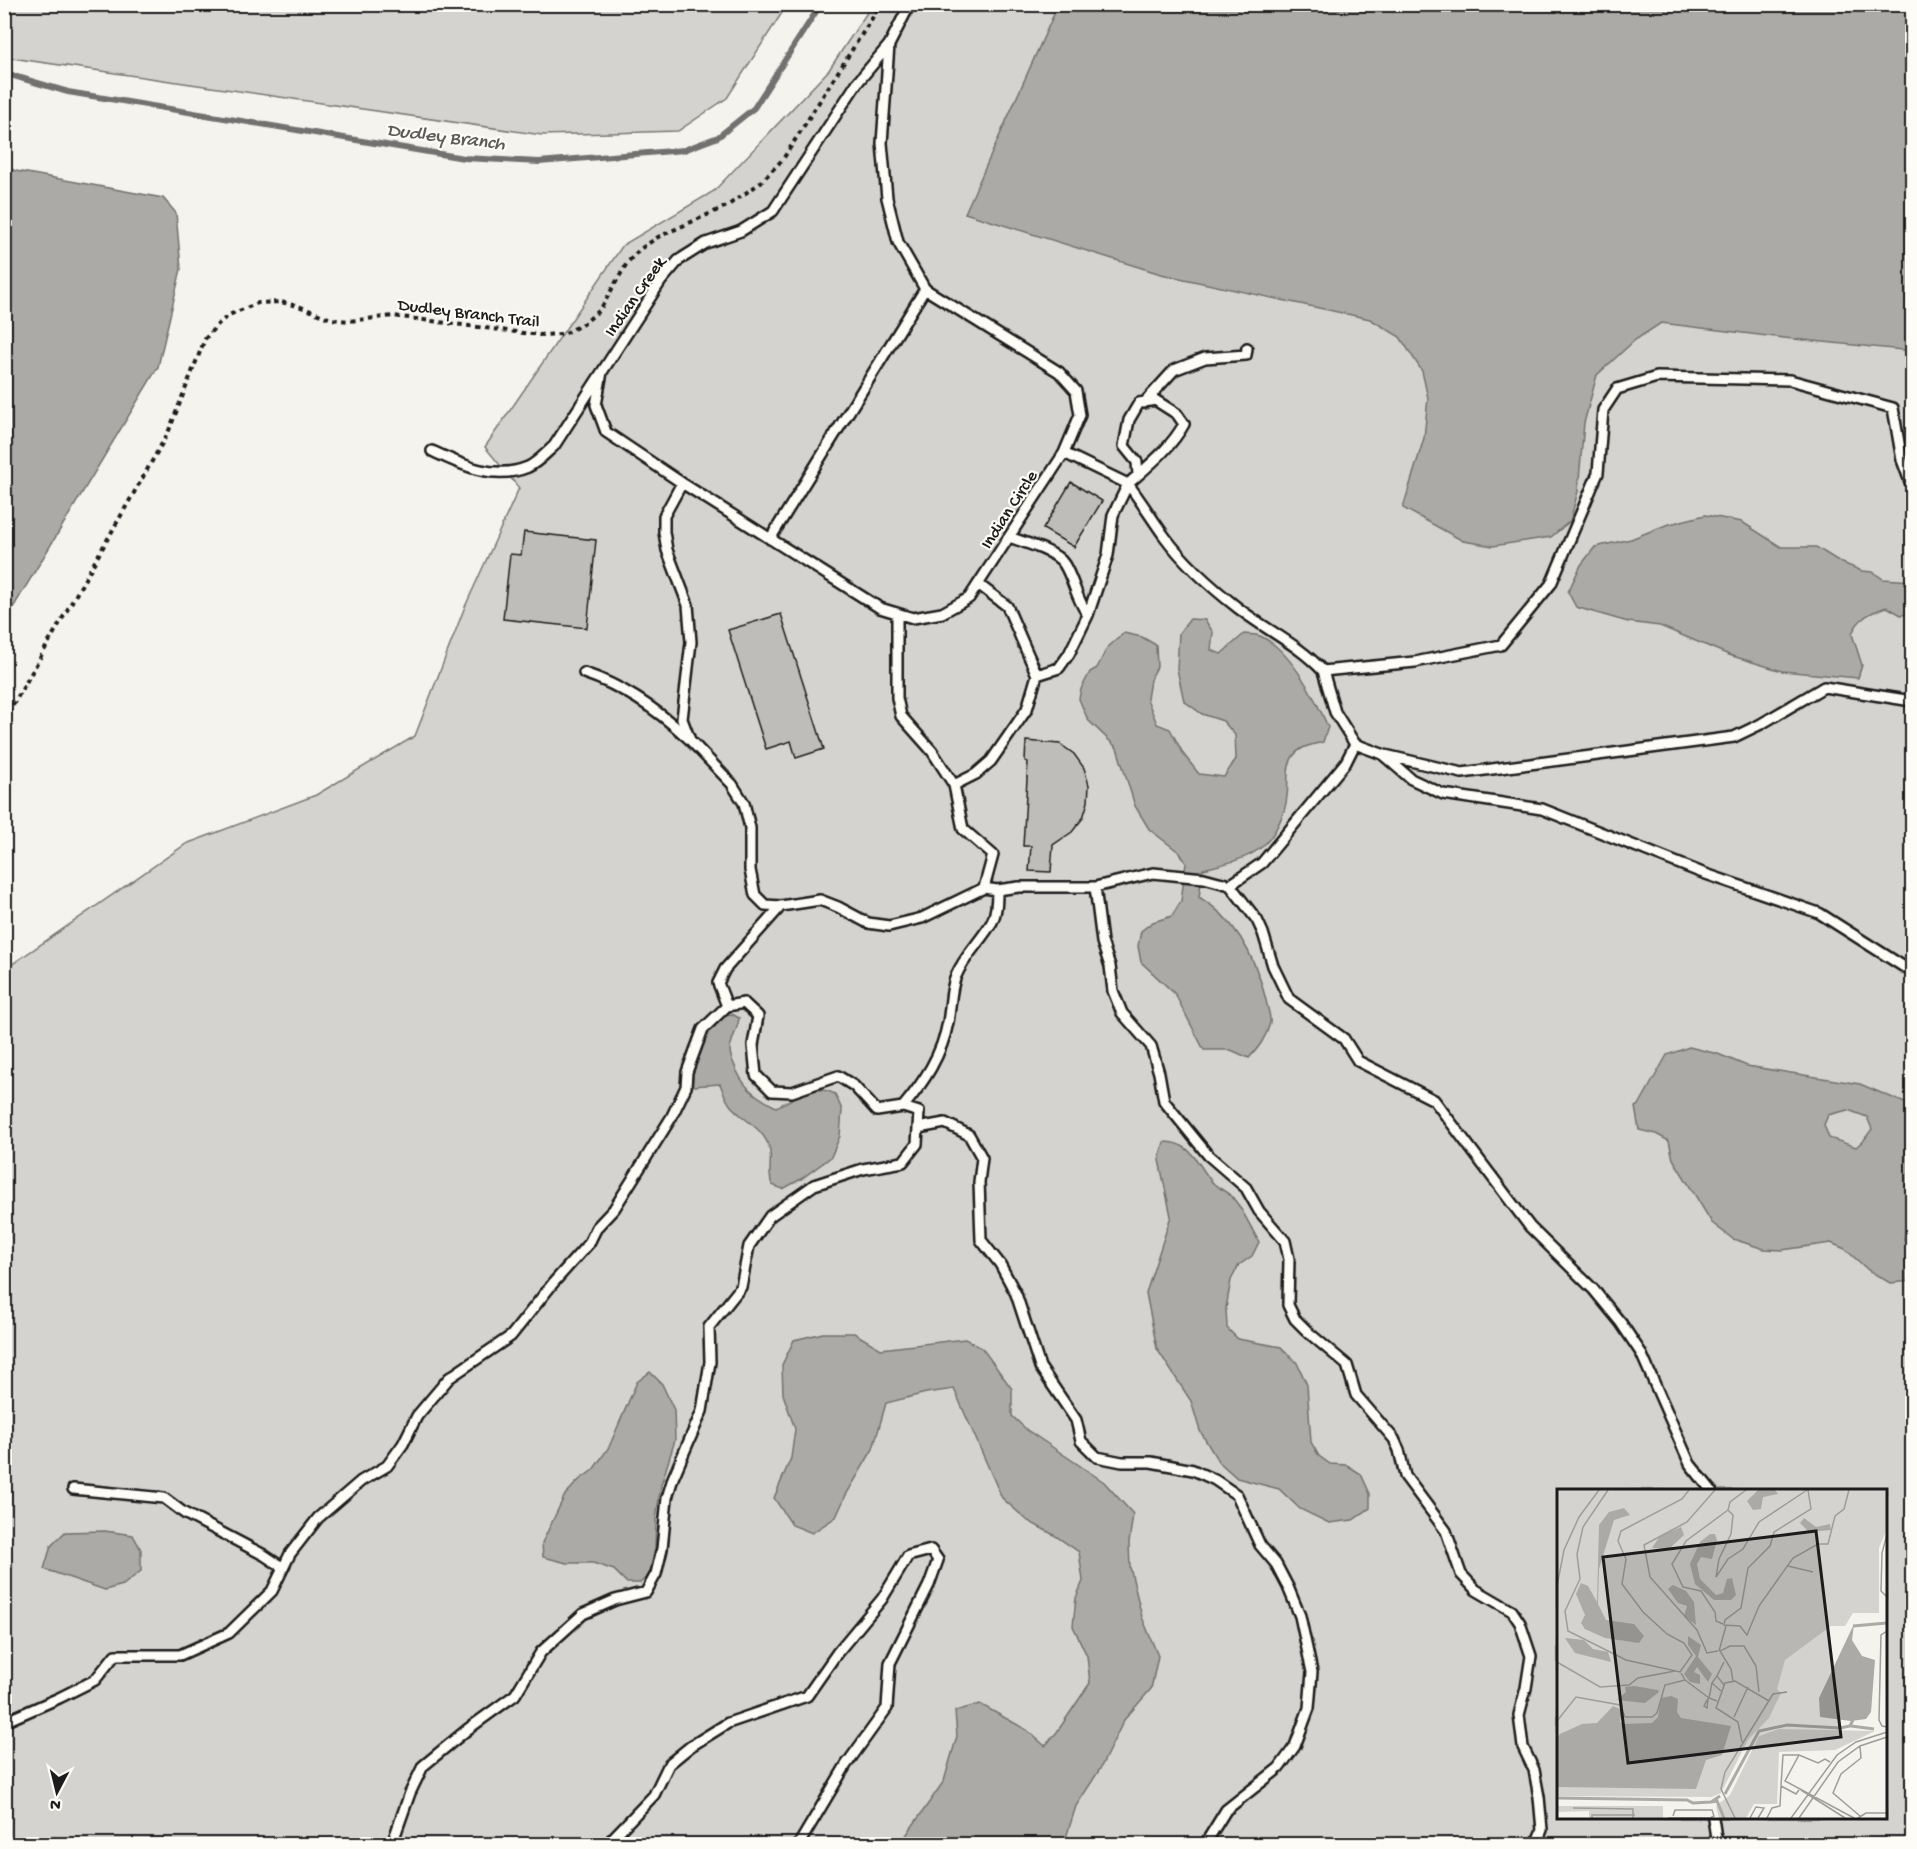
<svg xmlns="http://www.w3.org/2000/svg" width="1917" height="1849" viewBox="0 0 1917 1849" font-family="'Gochi Hand',sans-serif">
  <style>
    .green { fill: #d4d3cf; stroke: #787876; stroke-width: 1.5; fill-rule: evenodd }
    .water { fill: #abaaa6; stroke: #72716f; stroke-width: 1.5; fill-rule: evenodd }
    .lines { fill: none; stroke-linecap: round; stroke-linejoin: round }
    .stream { stroke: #72716f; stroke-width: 6 }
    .building { fill: #bebdba; stroke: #1c1c1c; stroke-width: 1.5 }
    .service-casing { stroke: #1c1c1c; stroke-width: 14 }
    .path { stroke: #1c1c1c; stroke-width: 4; stroke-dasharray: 4.5 4.5; stroke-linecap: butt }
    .service { stroke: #fdfcf7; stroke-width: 9 }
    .labels { text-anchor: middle; stroke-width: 4.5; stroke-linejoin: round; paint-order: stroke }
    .street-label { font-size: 18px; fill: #1c1c1c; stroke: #fdfcf7 }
    .water-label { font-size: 20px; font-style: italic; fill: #5c5c5a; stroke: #fdfcf7 }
    .inset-river { fill: none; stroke: #abaaa6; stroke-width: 3 }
    .inset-road { fill: none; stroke: #9e9d9a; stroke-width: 1.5 }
    .view { fill: #1c1c1c; fill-opacity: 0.15; stroke: #1c1c1c; stroke-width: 3 }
    .inset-edge { fill: none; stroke: #1c1c1c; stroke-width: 3 }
  </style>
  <rect width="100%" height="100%" fill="#f4f3ee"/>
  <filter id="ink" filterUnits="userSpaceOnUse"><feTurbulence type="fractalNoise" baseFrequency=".0167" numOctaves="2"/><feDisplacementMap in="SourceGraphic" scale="12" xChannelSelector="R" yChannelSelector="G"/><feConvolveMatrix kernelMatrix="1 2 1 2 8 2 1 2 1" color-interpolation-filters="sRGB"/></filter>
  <g filter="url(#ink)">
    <!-- green -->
    <path class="green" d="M5,4h782v1l-60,93 -49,33 -136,4 -537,-78z
      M872,5h1040v1839h-1907l-1,-874 182,-126 130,-49 99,-59 49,-127 55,-121 -34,-41 138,-202 91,-54 115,-121zM1558,1490h328v328h-328z"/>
    <!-- water -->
    <path class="water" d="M1058,5h854v346l-128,-13 -123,-15 -26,17 -38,35 -13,48 -6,68 -8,30 -19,16 -58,9 -30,-5 -60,-33 21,-70 4,-40 -6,-27 -22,-34 -30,-18 -209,-45 -196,-61z
      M5,167l11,4 147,27 13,15 5,56 -23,98 -153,254z
      M1705,515l37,7 39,25h35l24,15 22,9 11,1 10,7 29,2v33l-11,1 -14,-8c-16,5 -29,11 -35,27l10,31 -4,13 -76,-7 -53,-16 -69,-29 -32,-4 -52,-15 -8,-15 13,-27 14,-18 36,-8 35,-14z
      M1190,619l15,1 8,12 -2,18 10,4 23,-20c5,1 13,0 18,3 28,13 54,62 66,90l-5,15c-11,3 -22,4 -29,13 -9,12 -5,28 -7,41 -1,16 -12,39 -24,50 -16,14 -40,18 -60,23l-4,28c37,22 57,62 67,103 1,7 5,16 4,23 -4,15 -11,24 -21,35l-18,-8h-27l-29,-56 -34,-32 -3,-16 3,-15 12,-9 19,-6 9,-15 5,-38 -6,-10 -31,-24 -14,-23 -18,-58 -29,-28 -9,-21 2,-10 9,-17 7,-4 10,-20 17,-15 18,4 14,8 1,22 -7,13 -3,19 10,25 13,5 14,26 15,19 25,3 12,-18 -1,-24 -12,-14 -21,-7 -18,-13 -7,-32 2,-36z
      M732,1014l7,4c-1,11 -8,21 -9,32 0,5 2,10 4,14 8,23 21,32 42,43 22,-9 35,-25 59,-13l7,16 -2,26 -9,21 -30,22 -18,10 -11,-4c-5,-14 1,-26 -3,-38 -6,-19 -26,-27 -38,-41 -5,-6 -8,-15 -11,-22l-27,2 -10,-10 7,-30 34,-31z
      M1689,1047l29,7 29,12 113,18 52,22v108l-5,7 -3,19 8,10v31l-22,2 -22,-13 -23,-21 -14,-6 -49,7 -18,-1 -31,-10 -21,-16 -39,-64 -4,-18 -13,-7 -17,-4 -4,-23 4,-2 28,-50zM1848,1110l19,7 5,12 -8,11 -8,7 -27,-9 -5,-13 4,-10z
      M1164,1142c30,0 33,24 50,42 6,5 14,8 19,14 11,13 18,30 26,44l-7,14 -13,9 -8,15 -5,28 1,20 11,11 43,8 16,16 10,22 4,57 8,14 11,8 17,1 14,9 9,20v14l-17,12 -24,3 -29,-14 -21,-20 -42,-11 -19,-17 -18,-30 -9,-30 -34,-52 -11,-56 25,-77 -12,-56z
      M823,1333h31l27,16 84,-10 17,9 30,41v27l15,14 77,52 29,32 -4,29 1,24 12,50 16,39 -7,33 -27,31 -24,49 -24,37 -12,38h-164l44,-63 13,-45 -2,-25 25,-7 47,26 18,16 12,-14 33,-49 -3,-27 -14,-30 3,-28 7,-17 -4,-29 -25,-17 -26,-14 -26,-23 -48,-109 -28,4 -40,10 -13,46 -27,46 -10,22 -24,16 -20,-8 -18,-27 17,-40 4,-29 -12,-35 -1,-29 12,-25z
      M650,1372l12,12 12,26 1,30 -14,45 -5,34 -1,29 -5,26 -10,9h-13l-13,-13 -21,-7h-26l-24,-6 -1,-14 23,-48 14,-15 14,-10 16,-23 28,-65z
      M105,1531l28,4 8,15v21l-18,14 -18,5 -61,-21 7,-23 14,-14z"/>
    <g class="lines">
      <!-- stream -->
      <path class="stream" d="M4,73l64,19 396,66 75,4 145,-12 34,-13 36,-29 67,-104"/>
    </g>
    <!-- building -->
    <path class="building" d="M1071,482l31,19 -28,46 -31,-18z
      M524,532l72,8 -9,88 -84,-9 7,-65 11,1z
      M781,614l43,135 -28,9 -5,-17 -25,8 -38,-119z
      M1026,741l34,3 14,10 10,14 5,17 -1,17 -5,16 -11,14 -19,13 -2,27 -22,-1 2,-25h-8l5,-84 -3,-1z"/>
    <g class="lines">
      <defs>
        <path id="service" d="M602,372l-6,33 10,27 76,51 198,125 33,10 29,-5 27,-15 95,-145 16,-38 -4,-24 -17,-19 -134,-83 -27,-47 -11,-44 -5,-55 7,-98
          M1144,403l30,-33 31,-12 41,-3 1,-7
          M432,451c30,14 62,30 96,16 9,-4 18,-14 26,-21l107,-165 18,-21 27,-17 35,-12 32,-20 84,-128 32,-38 21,-41
          M1064,453l64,31 -15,31 -5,40 -20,60
          M1138,475l-1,-13 -13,-16 5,-26 10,-17 16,-3 22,14 7,10c-13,24 -36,42 -56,60 13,17 24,35 37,53 20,27 46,50 73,71 28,22 60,36 85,63
          M682,483l-18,33v16l3,18 21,55 3,37 -9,77 8,21 42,44 12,19 6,25v42l5,25 10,10 16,1 39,-6 18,7 30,16 21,3 33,-8 62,-30 9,-33 -30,-26 -9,-44 -22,-34 -31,-35 -4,-18v-85
          M1009,537c14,5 47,14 55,27 10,16 12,35 24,51l-19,39 -10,14 -22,7
          M770,539l155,-250
          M584,673c39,13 74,37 104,65
          M1355,744l-20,-32 -12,-41 92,-9 86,-17 50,-61 47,-111 5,-63 14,-21 40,-12 133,3 103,28 9,52 10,27
          M1385,755l77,18 272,-36 27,-13 63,-37 88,14
          M954,785l22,-11 15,-13 36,-52 10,-34 -30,-69 -29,-22
          M1095,887l58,-14 51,5 26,7
          M997,890l22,-3h76l7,55 8,24 3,25 9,22 29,33 8,27 5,28 44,54 38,33 13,23 26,30 4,18 -1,46 7,14 14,14 38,32 9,30 38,44 5,11 6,26 41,55 15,43 15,16 36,21 8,12 11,33 -5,32 -7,27 4,32 11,23 5,27 3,33 -6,14
          M727,1006l-9,-23 7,-14 56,-63
          M903,1107c21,-25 39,-52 45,-85 3,-15 2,-32 8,-46 8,-20 25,-35 36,-54 5,-10 5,-22 5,-32l-13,-2
          M918,1128l27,-5 24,12 13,23 -3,24 2,58 19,24 16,30 24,73 36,53 5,21 16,16 25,5h29l42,8 22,10 22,15 23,50 16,19 12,23 12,29 12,56 -3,36 -14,38 -16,22 -53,42 -21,34
          M73,1489l91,9 20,15 80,42 18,12
          M1711,1490l-21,-26 -49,-111 -20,-30 -28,-34 -63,-62 -96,-127 -76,-39 -14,-22 -55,-40 -16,-33 -10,-33 -6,-13 -27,-35 32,-22 84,-101 9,-18 27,10 29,25 32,15 99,15 158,63 119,41 93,59
          M4,1722l55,-24 36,-18 20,-25h65l49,-22 43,-42 18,-37 28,-36 43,-37 26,-15 16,-22 14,-28 32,-38 62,-42 43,-54 35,-39 8,-16 17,-18 57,-91 15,-31 1,-15 16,-43 24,-23 17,-3 14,13 -5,29 3,30 16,16 20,1 46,-16 16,10 23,25 26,-4 16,5 -2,32 -14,18 -40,7 -49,16 -44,31 -21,30 -8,41 -32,40 1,35 -8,49 -29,67 -6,20 -5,51 -6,25 -10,18 -31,8 -32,14 -42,38 -26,43 -47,34 -45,37 -13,27 -18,51
          M1713,1818l4,26
          M607,1844l47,-49 15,-31 22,-18 37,-23 79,-27 30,-43 45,-54 26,-43 23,-6 7,10 -9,25 -39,78 -3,45 -41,57 -47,79"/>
      </defs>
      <!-- service casing -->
      <use href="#service" class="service-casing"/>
      <!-- path -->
      <path class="path" d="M4,721l164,-288 37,-94 11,-13 13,-11 29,-12 23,-1 20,5 30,12 18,2 44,-5 146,19 25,-1 19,-10 17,-14 27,-47 13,-14 18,-12 69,-31 33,-23 23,-24 98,-155"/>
      <!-- service -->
      <use href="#service" class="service"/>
    </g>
  </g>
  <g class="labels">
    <!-- street labels -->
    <g class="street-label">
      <text transform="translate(634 296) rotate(-55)" y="6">Indian Creek</text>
      <text transform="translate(469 312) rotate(7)" y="6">Dudley Branch Trail</text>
      <text transform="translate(1008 509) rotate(-57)" y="6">Indian Circle</text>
    </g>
    <!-- water labels -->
    <g class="water-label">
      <text transform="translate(446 135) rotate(7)" y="7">Dudley Branch</text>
    </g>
  </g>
  <!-- overview -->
  <g transform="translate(1557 1489)">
    <rect width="330" height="330" fill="#f4f3ee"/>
    <path d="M0,1h330v39l-8,19v65h-26l-8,13h-14l-46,34 -8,29 4,4 -12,25 -21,22 -27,53 -9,4 -155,-1zM222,240l96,2 -40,19 -56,2 -2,52h-23l-8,14h-27l-3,-12 14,-11 29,-59zM0,317h106v12h-74v-7l-32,1z" fill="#d4d3cf"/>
    <path d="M201,1h17l3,4 -15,3 -2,12 -8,1 -6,-9zM67,19l6,7 -16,5 -15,49 -1,35 8,16 28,4 10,12 -5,7 -34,-5 -20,-9 -4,-6 4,-8 -9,-21 5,-11 7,3 9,16 2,-77 10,-13zM247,29l12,9 14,-3 1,6 -22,2 -9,-9zM124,38l3,8 -15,14 -17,-1 8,-12zM153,45h5l2,6 -5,19 -11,-2 -4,7 3,15 16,16 7,-2 4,-14 5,-1 4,17 -5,5h-17l-19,-16 -5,-20 10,-22zM116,96l13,6 8,11 2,23 -12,-9 3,-10 -9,-3 -10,-14zM297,135l-2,16 10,16 13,4 -4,52 -5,7 -15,2 -31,-4 -1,-19zM131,147l13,9 -3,12 14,17 -4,8 -11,-15 -3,5 6,3v9l-10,-2 -6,-8 12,-18 -8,-11zM8,149l19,2 9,9 15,3 3,10 -36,-9zM77,197l24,4 1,2 -14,11 -28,-3 9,-8 -1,-5zM114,207l7,3 -1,13 4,6 50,8 -9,29 -16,5 -10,29 -139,-2v-49l3,-4 22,-10 15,-1 16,-17 9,4 -2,12 4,2 28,-1 6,-6 3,-19z" fill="#abaaa6"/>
    <path class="inset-river" d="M296,137l34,-3M294,237l23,3M168,305l34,-63 28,-6 53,3 10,-2 3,-6M0,309l130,2 6,3 18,-1 9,-6M154,313l6,-1 7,17"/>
    <path class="inset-road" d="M51,1l-25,37 -6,27 3,25 -15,32 3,20 58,29 54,12 12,-17 -8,-12 -17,-9 -24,-22 -21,-28 4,-25 -8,-18 3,-10 61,-32 7,-9M158,1l-28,32 -43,23 6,32 47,53 10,23 11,-2M189,1l-16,12 -2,8 5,5 -2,19 -12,25 -3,18 12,-18 15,-10 16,-27 48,-32M251,1l3,19 -37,23 -4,14 -22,22 -7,40 -16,12 -1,5 16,1 7,9 12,-29 34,-48 25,-14h10l7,-28 9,-7 5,-19M330,45l-5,19 -1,38 6,6M231,77l25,6M0,97l7,-36 15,-33 20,-27M166,135l-7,-3 -1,-9 -14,-21 -18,-4 -11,-23 14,-23 42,-31M330,142l-6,4 -2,85 3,6 5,1M162,162l7,-25M0,173l43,25 29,-2 9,-7 37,-7M160,187l-5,7 9,8M128,191l24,18 -1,1 -2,3 -2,4 3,2 1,-9M176,192l-2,-12 -11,-18 10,-5h14l12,20 3,26M155,194l-3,15 8,3M167,196l-7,-9 7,-14M177,228l14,-30M0,232l19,-24 44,8 5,12h27l5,-4 8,-28 20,-5 -4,-7M185,253l-4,-20 -22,-14 9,-25 10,-2 34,20M273,273l-5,-3 -7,4 -19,-8 -14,26 69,37M242,301l-3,4 -15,-8 2,-31h16M244,301l44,28M16,319l60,1v9M116,327l2,-6h37l2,6 -4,2M303,327l-27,-23 8,-19 20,-16 -1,-12M35,329v-3h43M111,329h42M178,329l-14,-29 4,-17 48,-78 14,-2M193,329l6,-11 8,1 -6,10M210,329l5,-10 8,-2 1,-20M234,329l46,-63 19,-13 31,-10M242,329l39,-56 22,-16 27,-9M301,329l8,-5h21"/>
    <path class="view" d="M259,42l25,206 -213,26 -25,-206z"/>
    <rect width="330" height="330" class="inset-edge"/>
  </g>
  <!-- margin -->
  <rect width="1917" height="1849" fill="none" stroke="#fdfcf7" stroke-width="24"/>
  <rect x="12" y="12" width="1893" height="1825" fill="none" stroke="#1c1c1c" stroke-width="2" filter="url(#ink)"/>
  <!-- north arrow -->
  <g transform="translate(57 1792) rotate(187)" stroke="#fdfcf7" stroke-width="4.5" paint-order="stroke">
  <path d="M0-4.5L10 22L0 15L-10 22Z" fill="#1c1c1c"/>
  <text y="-9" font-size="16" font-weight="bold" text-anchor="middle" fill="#1c1c1c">N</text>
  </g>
</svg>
